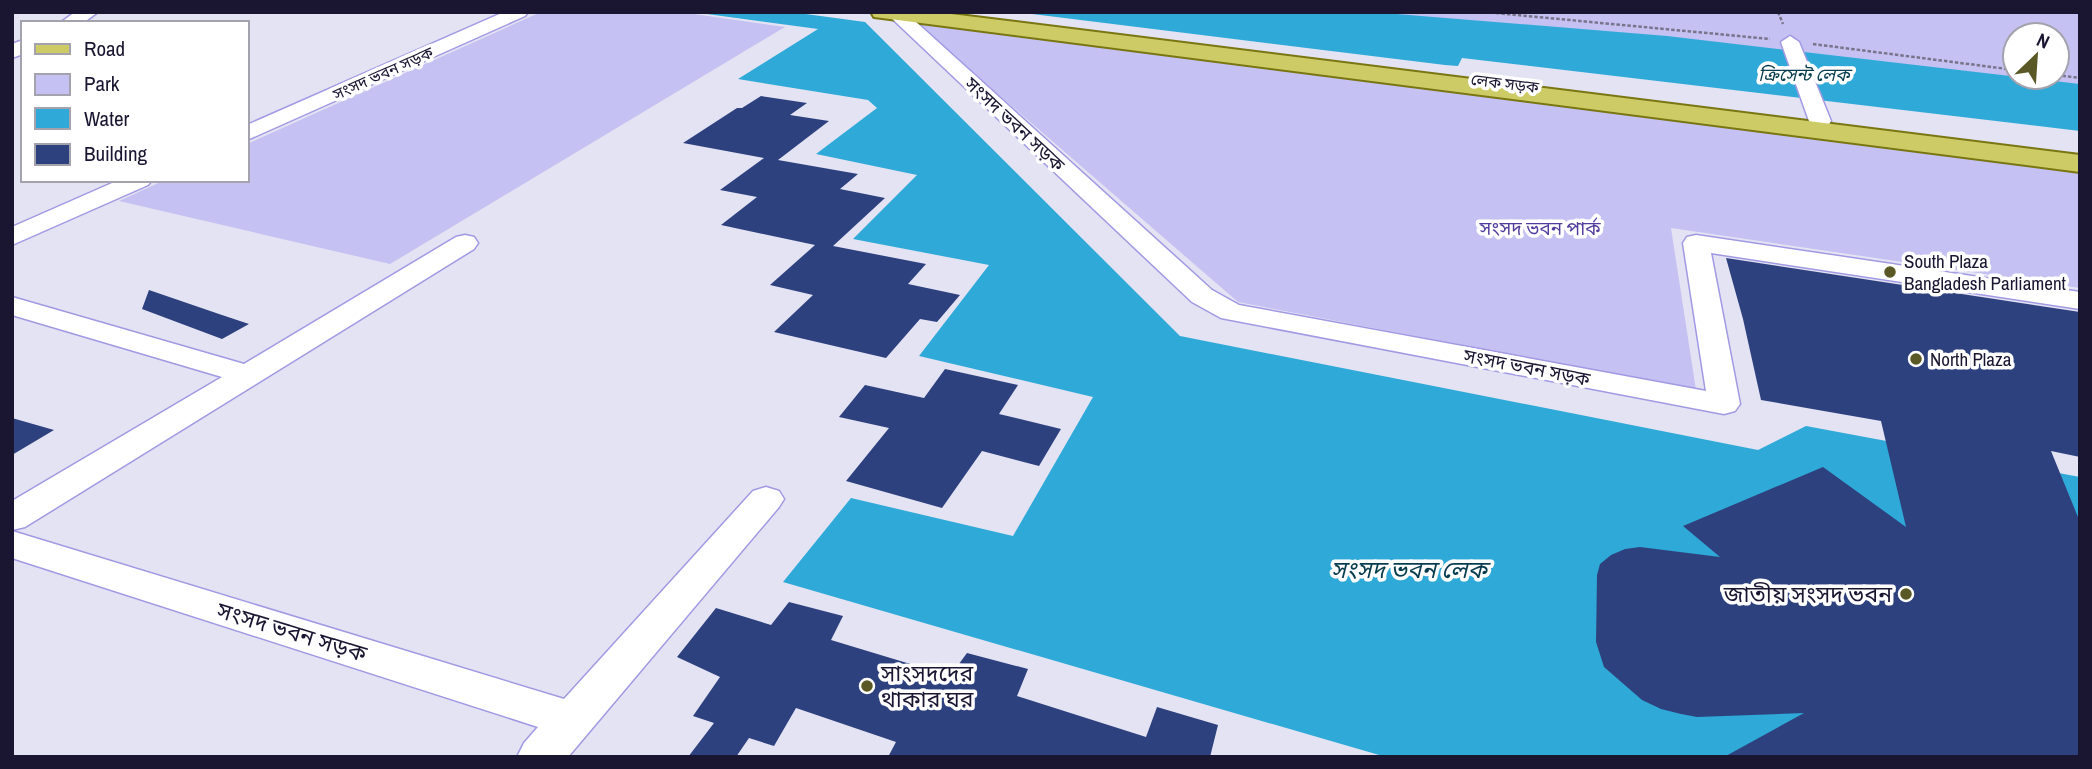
<svg xmlns="http://www.w3.org/2000/svg" width="2092" height="769" viewBox="0 0 2092 769" font-family="'Archivo Narrow','Noto Sans Bengali',sans-serif">
  <style>
    .green { fill: #c5c1f2; fill-rule: evenodd }
    .water { fill: #2faad8 }
    .building { fill: #2e417f }
    .lines { fill: none; stroke-linecap: round; stroke-linejoin: round }
    .minor-casing { stroke: #a199e3; stroke-width: 3 }
    .major-casing { stroke: #797612; stroke-width: 4 }
    .path { stroke: #77748b; stroke-width: 2.5; stroke-dasharray: 3.5 2; stroke-linecap: butt }
    .minor { fill: #fff; fill-rule: evenodd }
    .major { fill: #cdcb66; fill-rule: evenodd }
    .poi-dot { fill: #5a5926; stroke: #fff; stroke-width: 2.5 }
    .labels { text-anchor: middle; stroke-width: 7; stroke-linejoin: round; paint-order: stroke }
    .far-street-label { font-size: 16px; fill: #1a1632; stroke: #fff }
    .far-water-label { font-size: 18px; font-style: italic; fill: #073c4f; stroke: #fff }
    .street-label { font-size: 19px; fill: #1a1632; stroke: #fff }
    .park-label { font-size: 19px; fill: #513c9e; stroke: #fff }
    .poi-label { font-size: 19px; fill: #1a1632; stroke: #fff; text-anchor: start }
    .near-poi-label { font-size: 23px; fill: #1a1632; stroke: #fff; text-anchor: end }
    .near-street-label { font-size: 23px; fill: #1a1632; stroke: #fff }
    .near-water-label { font-size: 24px; font-style: italic; fill: #073c4f; stroke: #fff }
  </style>
  <rect width="100%" height="100%" fill="#e4e3f3"/>
  <!-- green -->
  <path class="green" d="M541,12h139l105,15 -395,237 -271,-63 46,-21h82v-36z
    M1372,12h708v73zM2015,35h42v42h-42z
    M911,19l1169,147v122l-409,-60 25,162 -458,-88z"/>
  <!-- water -->
  <path class="water" d="M692,12h99l74,10 315,314 578,114 48,-24 274,51v280h-694l-603,-175 68,-84 162,38 80,-139 -174,-41 70,-91 -136,-26 64,-64 -101,-21 61,-46 -9,-8 -130,-21 80,-50z
    M1016,12h356l295,24 413,48v47l-618,-73 -4,8 -13,-1z"/>
  <!-- building -->
  <path class="building" d="M761,96l46,7 -17,12 39,6 -51,39 80,14 -18,15 45,9 -52,48 93,18 -18,20 52,11 -23,27 -17,-3 -34,39 -112,-26 39,-37 -43,-10 45,-40 -94,-20 36,-28 -37,-7 44,-32 -81,-15 54,-35h5z
    M1726,258l354,54v145l-29,-6 29,71v235h-356l80,-44 -107,4 -16,-3 -20,-5 -19,-9 -38,-33 -8,-25 1,-67 3,-11 11,-9 14,-6 15,-2 80,10 -37,-31 140,-59 83,60 -25,-106 -120,-21 -18,-81z
    M149,290l70,24 30,10 -27,15 -80,-30z
    M945,369l73,16 -19,29 62,15 -22,37 -57,-15 -40,57 -96,-27 43,-53 -50,-11 26,-32 59,13z
    M12,418l42,12 -42,25z
    M789,602l54,14 -12,24 119,36 17,-23 61,16 -11,27 129,41 11,-30 61,18 -8,32h-322l8,-15 -100,-34 -22,38 -25,-8 -13,19h-48l26,-34 -21,-7 27,-39 -43,-20 39,-49 55,17z"/>
  <g class="lines">
    <defs>
      <path id="minor" d="M75,12h23l-15,11h-23z
        M504,12h24l-3,4 -278,124v-15z
        M885,12h20l307,278 27,15 467,86 -23,-148 4,-6 9,-2 384,57v17l-369,-56 29,151 -5,7 -11,3 -503,-96 -29,-16z
        M1790,36l9,6 32,79 -3,5h-16l-3,-5 -28,-79z
        M23,40v14l-11,4v-14z
        M119,180h33l-4,5 -136,60v-18z
        M465,235l9,2 4,6 -4,6 -449,278 -13,3v-29l210,-124 -210,-62v-18l232,67 212,-127z
        M766,487l13,4 5,8 -5,8 -211,250h-51l7,-14 14,-16 -526,-169v-27l552,168 189,-208z"/>
      <path id="major" d="M871,12h64l1145,143v17l-1198,-154 -8,-1z"/>
    </defs>
    <!-- minor casing -->
    <use href="#minor" class="minor-casing"/>
    <!-- major casing -->
    <use href="#major" class="major-casing"/>
    <!-- path -->
    <path class="path" d="M1485,12l285,27
      M1778,12l5,12
      M1813,44l202,26
      M2057,75l23,3"/>
    <!-- minor -->
    <use href="#minor" class="minor"/>
    <!-- major -->
    <use href="#major" class="major"/>
  </g>
  <!-- markers -->
  <g class="poi-dot">
    <circle cx="1890" cy="272" r="7"/>
    <circle cx="1916" cy="359" r="7"/>
    <circle cx="1906" cy="594" r="7"/>
    <circle cx="867" cy="686" r="7"/>
  </g>
  <g class="labels">
    <!-- far-street labels -->
    <g class="far-street-label">
      <text transform="translate(383 73) rotate(-24)" y="6">সংসদ ভবন সড়ক</text>
      <text transform="translate(1505 83) rotate(7)" y="6">লেক সড়ক</text>
    </g>
    <!-- far-water labels -->
    <g class="far-water-label">
      <text x="1804" y="81">ক্রিসেন্ট লেক</text>
    </g>
    <!-- street labels -->
    <g class="street-label">
      <text transform="translate(1015 124) rotate(43)" y="7">সংসদ ভবন সড়ক</text>
      <text transform="translate(1527 367) rotate(11)" y="7">সংসদ ভবন সড়ক</text>
    </g>
    <!-- park labels -->
    <g class="park-label">
      <text x="1540" y="235">সংসদ ভবন পার্ক</text>
    </g>
    <!-- poi labels -->
    <g class="poi-label">
      <text x="1904" y="268">South Plaza<tspan x="1904" dy="22">Bangladesh Parliament</tspan></text>
      <text x="1930" y="366">North Plaza</text>
    </g>
    <!-- near-poi labels -->
    <g class="near-poi-label">
      <text x="1892" y="602">জাতীয় সংসদ ভবন</text>
      <text x="881" y="681" text-anchor="start">সাংসদদের<tspan x="881" dy="26">থাকার ঘর</tspan></text>
    </g>
    <!-- near-street labels -->
    <g class="near-street-label">
      <text transform="translate(292 632) rotate(17)" y="8">সংসদ ভবন সড়ক</text>
    </g>
    <!-- near-water labels -->
    <g class="near-water-label">
      <text x="1409" y="578">সংসদ ভবন লেক</text>
    </g>
  </g>
  <!-- border -->
  <rect width="2092" height="769" fill="none" stroke="#1a1632" stroke-width="28"/>
  <!-- legend -->
  <rect x="21" y="21" width="228" height="161" fill="#ffffff" stroke="#a3a2ad" stroke-width="2"/>
  <rect x="35" y="44" width="35" height="10" fill="#cdcb66" stroke="#a3a2ad" stroke-width="2"/>
  <text x="84" y="56" font-size="21" fill="#1a1632">Road</text>
  <rect x="35" y="74" width="35" height="21" fill="#c5c1f2" stroke="#a3a2ad" stroke-width="2"/>
  <text x="84" y="91" font-size="21" fill="#1a1632">Park</text>
  <rect x="35" y="108" width="35" height="21" fill="#2faad8" stroke="#a3a2ad" stroke-width="2"/>
  <text x="84" y="126" font-size="21" fill="#1a1632">Water</text>
  <rect x="35" y="144" width="35" height="21" fill="#2e417f" stroke="#a3a2ad" stroke-width="2"/>
  <text x="84" y="161" font-size="21" fill="#1a1632">Building</text>
  <!-- north arrow -->
  <g transform="translate(2036 56) rotate(25)"><circle r="33" fill="#ffffff" stroke="#a3a2ad" stroke-width="2"/>
  <path d="M0-5L12 26L0 18L-12 26Z" fill="#5a5926"/>
  <text y="-10" font-size="19" font-weight="bold" text-anchor="middle" fill="#1a1632">N</text>
  </g>
</svg>
